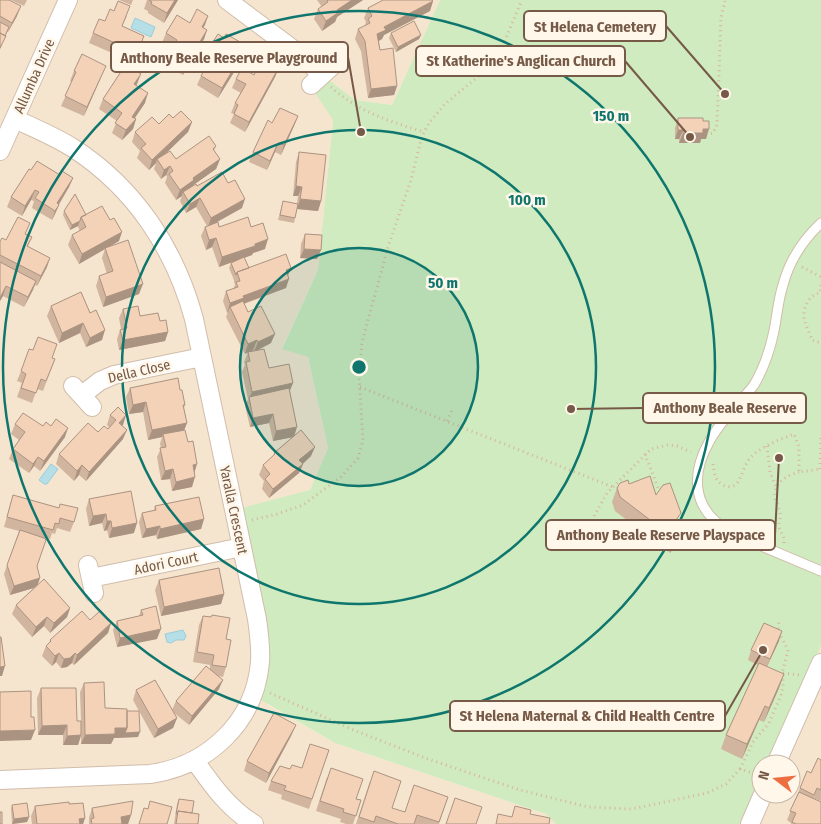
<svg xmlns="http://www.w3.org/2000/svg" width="821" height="824" viewBox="0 0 821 824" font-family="'Fira Sans Condensed',sans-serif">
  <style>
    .residential { fill: #f5e5cf }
    .green { fill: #cfebbf }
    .water { fill: #b5dee7; stroke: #9bcdda }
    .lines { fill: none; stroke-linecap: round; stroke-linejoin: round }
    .service-casing { stroke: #d1bdab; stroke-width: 11 }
    .minor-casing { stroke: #d1bdab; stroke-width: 20 }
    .path { stroke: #d8b59b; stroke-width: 3; stroke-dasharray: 1 4; stroke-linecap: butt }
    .service { stroke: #fff; stroke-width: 9 }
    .minor { stroke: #fff; stroke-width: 18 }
    .wall { fill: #d2b59e }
    .shaded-wall { fill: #ab9381 }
    .building { fill: #f4d2b8; stroke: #ab9381 }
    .ring { fill: none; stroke: #0f766e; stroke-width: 2.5 }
    .labels { text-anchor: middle; stroke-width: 5; stroke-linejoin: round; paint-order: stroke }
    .street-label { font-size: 14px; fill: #765947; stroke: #fff7e9 }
    .centre { fill: #0f766e; stroke: #fff7e9; stroke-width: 2.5 }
    .ring-label { font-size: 15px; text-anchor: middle; font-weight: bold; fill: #0f766e; stroke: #fff7e9; stroke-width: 5; stroke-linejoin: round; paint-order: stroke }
    .leader { fill: none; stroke: #765947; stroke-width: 2 }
    .callout-dot { fill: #765947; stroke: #fff7e9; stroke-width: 2 }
    .callout { fill: #fff7e9; stroke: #765947; stroke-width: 2 }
    .callout-label { font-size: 15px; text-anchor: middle; font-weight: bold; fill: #765947 }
  </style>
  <rect width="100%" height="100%" fill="#fdf3e1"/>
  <!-- residential -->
  <path class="residential" d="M0,0h440l-48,105 -37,-5 -27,-21 5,41 -15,150 -36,78 26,9 20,91 -18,42 -44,131 3,26 -1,58 67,38 211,71 10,10h-556z
    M821,646v178h-80l20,-44v14h30v-30h-23z"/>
  <!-- green -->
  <path class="green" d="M440,0h381v646l-53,118h-7v16l-20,44h-185l-10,-10 -211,-71 -76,-44 10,-52 -1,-12 -26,-127 68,-18 18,-42 -20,-91 -26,-8 36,-79 15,-150 -19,-29 14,-12 27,21 37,5z"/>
  <!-- water -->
  <path class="water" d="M135,18l20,9 -4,10 -20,-9z
    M51,464l7,5 -11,15h-3l-5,-4z
    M183,630l3,6 -2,4h-8l-5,3 -4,-1 -2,-8z"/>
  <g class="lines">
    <defs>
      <path id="service" d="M821,223c-18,17 -32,39 -38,62 -5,15 -6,31 -9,46 -4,19 -10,37 -20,54 -15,19 -34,36 -45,57 -18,32 -17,66 17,87 12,8 25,13 38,18 19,8 38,16 57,24"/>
      <path id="minor" d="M227,0l75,56 20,19
        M311,85l21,-19
        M0,151l68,-151
        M73,386l19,21
        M82,395l18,-14 14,-6 88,-18
        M88,565l6,28
        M91,578l151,-31
        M195,761c17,24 33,47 59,63
        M776,764l45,-101
        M0,780l150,-6c58,-8 105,-52 110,-112 1,-14 -1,-29 -3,-43l-63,-300c-19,-70 -59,-131 -121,-171 -19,-12 -39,-20 -58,-29
        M750,824l13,-30"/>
    </defs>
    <!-- service casing -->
    <use href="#service" class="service-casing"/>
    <!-- minor casing -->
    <use href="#minor" class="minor-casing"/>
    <!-- path -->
    <path class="path" d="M331,87c26,24 60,35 93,45
      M706,135l7,-2 4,-8 4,-107 4,-17
      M802,267l19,10
      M821,285l-1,8c-11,1 -19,17 -15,28 1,6 5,13 7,19l9,3
      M360,387l253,100
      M447,421l5,-11
      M767,446l3,26 6,15
      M645,454l15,39
      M713,464c1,8 2,17 10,21 19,9 18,-20 29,-29 12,-11 27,-16 42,-22l5,13v25l22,-3
      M820,469l1,-32
      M594,516l13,-23 44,-44 17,-4 9,1 14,6
      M252,520l25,-6 26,-9 38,-28 17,-19 5,-18 -4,-64 3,-34 26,-95 23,-67 11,-44 7,-13 16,-19 48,-40 7,-12 22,-52
      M784,543c1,-8 -5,-11 -5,-18 0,-4 2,-8 1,-12 0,-5 -4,-10 -5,-15 -2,-15 12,-23 24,-26
      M783,673l17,2
      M270,693l86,38 69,27 95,32 68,17 44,2 75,-16 19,-9 14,-15 18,6
      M740,769l13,-27 16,-19 12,-28 2,-9v-16l5,-20 -10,-19 1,-10"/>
    <!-- service -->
    <use href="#service" class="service"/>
    <!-- minor -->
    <use href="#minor" class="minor"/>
  </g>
  <!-- wall -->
  <path class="wall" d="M0,0l17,16 -9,16h-1l-2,4 -5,14z
    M11,0h16l-3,6z
    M119,0h14l-2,5z
    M147,0h31l-14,23 -16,-10v-2l-4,-2z
    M317,0h46l-26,17 -2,5 -13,9 -8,-12 4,-10 4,-2z
    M433,1l-3,10 -46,24 -2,4 -3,2 1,9 17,36 -3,9 -26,3 -7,-47 -6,-12 3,-10 7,-3 1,-4 -2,-4 4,-10z
    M127,16l-5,10 22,10 -11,26 -44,-19 4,-10 12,-12z
    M208,16l-5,12 4,2 -3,9 -21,36 -18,-10 4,-10 3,-6 -10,-6 4,-10 24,-10z
    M391,33l30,2 -2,4 -23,13 -7,-14z
    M207,51l37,5 -26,42 -21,-13 4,-9 7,-12 -5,-3z
    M279,67l-4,10 -30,55 -15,-9 4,-9 -3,-1 4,-10 6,-10 -9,-5 4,-9 18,-4 6,-4z
    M74,71l28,4 -18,41 -23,-10 11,-24 -2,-1z
    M137,84l-1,1 9,18 -10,15 1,1 -3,10 -11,11 -10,-7 5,-12 -18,-12 4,-10z
    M298,116l-4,10 -13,29 -6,-3 -8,18 -18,-8 4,-10 19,-29z
    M173,118l19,4 -4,10 -23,22 11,5 40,-13 -2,5 6,8 -4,10 -24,17h5l45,22 -25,14 2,5h32l14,22 -12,4 -1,2 -8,3 5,10 39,8 -2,12 -42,16 4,8 23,31 -14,7 12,18 21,23 4,45 17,20 -8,8 -4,9 -30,25 -7,-9 2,-8 -5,-6 4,-10 10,-8 1,-4 19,-16 -20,4 -4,-18 -19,4 -5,-21 3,-7 -6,-27 3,-7 -1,-3 4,-10 -3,2 -19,-37 2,-5 -1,1 -4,-12 3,-10 7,-2 2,-4 -1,-3v-2l-5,-12 2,-5 6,-3 -18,7 -7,-20 -6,3 -5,-14 4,-9 2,-1 -11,-19 -10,6 -6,-12 2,-5 -6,4 -11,-17 2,-6 -1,-2 -5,4 -7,-10 2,-6 -7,7 -12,-12 3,-7 -8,-9 3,-10z
    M678,118l28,21h-5l-1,4h-21v-4h-4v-11z
    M299,152l22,49 -3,10 -21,-2 -3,14 -16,-3 5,-19 14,3 1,-8h-5l3,-34z
    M31,170l42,8 -4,9 -10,18 -4,9 -3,6 -20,-12 2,-7 -3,-1 -9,16 -15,-9 4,-10z
    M64,211l22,4 33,26 -10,6 30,47 -36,13 -7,-21 3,-10 8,-2 -5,-16 3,-9 -26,15 -11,-19 4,-10 8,-4 -2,-4v-1l-8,4 -7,-15z
    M26,234l6,3 -4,9 19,21 -10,19 -2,-1 -11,22 -21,-11 -3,5v-60l6,-1z
    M305,234l16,16 -4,9 -17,-1 1,-14z
    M81,292l21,48 -16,7 -6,-14 -21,10 -12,-27 4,-10z
    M123,309l17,7 20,5 8,11 -3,9 -46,9 -2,-11 3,-9 1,-1 -2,-11z
    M52,358l3,1 -12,32 -6,-2 -5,14 -15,-6 5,-14 -5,-2 4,-10z
    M130,388l50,2 5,15 -1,3 3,15 -3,7 10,42 -2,15 -20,4 -2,-12 -9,1 -4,-23 4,-9 -1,-4 2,-7 -14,3 -5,-28 -14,2 -3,-17z
    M110,415l13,10h-1l1,14 -37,42 -7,-6 -5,6 -18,-17 3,-10 39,-22 10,-3 1,-2 -2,-2z
    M15,424l28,2 22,11 -25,34 -6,-5 -5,7 -20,-14 4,-10 6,-9 -8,-6z
    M629,484l27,11 22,26 -1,18 -4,10 -3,4 -55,-42 -3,-9 5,-14z
    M13,495l61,27 -4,10 -13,-4 -2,6 -3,-1 -2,6 -6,-1 -7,28 3,12 -3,7 33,23 -3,9 -17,16 -6,-7 -12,11 -20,-23 4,-9 18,-17 -24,7 -6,-21 15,-43 -15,-4 6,-22z
    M89,499l45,34 -25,5 -2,-8 -3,1 -2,-8 -13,3 -3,-17z
    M155,506l49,13 -3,10 -44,10 -1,-4 -14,3 -3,-16 3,-9 12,-3z
    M159,580l65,14 -3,10 -60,12 -6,-26z
    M141,610l16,29 -40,8 -4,-17 4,-9 22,-5z
    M212,615l14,24v28l-3,10 -5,-1 1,13 -30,36 -16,-13 4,6 -4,10 -19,10 -15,-27 -1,26 -24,1 -3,6h-30v-8l-3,9h-15v-10h-25l-1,-37 4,-10 36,33h4l-1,-29 4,-9 21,25 22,3h12l-6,-11 3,-10 36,20 4,-9 34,-32v-4l-17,-3 6,-37 4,-9 8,1z
    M90,620l21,3 -3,10 -34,32 -2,-2 -5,4 -6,1 -5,-6 -4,4 -10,-10 4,-10 3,-3 1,-3z
    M779,641l-12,26 17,7 -5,14 -15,34 -5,-2 -17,39 -21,-10 5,-14 32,-70 -10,-5 3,-10z
    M292,734l-26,49 -22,-12 3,-10z
    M329,750l-20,59 -28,-10 1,-4 -14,-5 3,-9 19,-12 12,-1z
    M821,760v41l-8,-3 8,26h-30v-1l-4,-3 13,-32z
    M327,777l29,22 5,1 -8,24h-7l-6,-2 1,-3 -25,-8z
    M370,781l22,27 12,4 44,-15 -9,27h-83z
    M179,799l13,14 6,11h-24l3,-20z
    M69,804l16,14 -2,6h-51l-1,-8 4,-10z
    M12,805l17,12 -2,5 -15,2 -1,-15z
    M92,808l39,7 -3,9h-39v-6z"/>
  <!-- shaded-wall -->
  <path class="shaded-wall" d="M175,0h3l-14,23 3,-10z
    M352,0h11l-26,17 -2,5 -13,9 4,-10 11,-11z
    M433,1l-3,10 -46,24 -2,4 -8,5 3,-10 7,-7z
    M21,6l-4,10 -9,16 4,-9z
    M208,16l-3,9 -7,11 4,-9z
    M207,30l-3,9 -21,36 3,-10z
    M421,35l-2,4 -23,13 2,-5z
    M247,46l-3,10 -26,42 4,-10z
    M106,66l-4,9 -18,41 3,-9z
    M279,67l-4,10 -30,55 4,-10z
    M141,74l-4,10 -6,10 3,-10z
    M397,86l-3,9 -26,3 3,-9z
    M148,93l-3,10 -16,23 3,-9z
    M298,116l-4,10 -13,29 3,-10z
    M136,119l-3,10 -11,11 4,-10z
    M192,122l-4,10 -30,29 -1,-2 -1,4 -7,7 3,-10z
    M703,129h6l-3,10h-5l-1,4h-21l4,-10z
    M678,130h5l-4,9h-4z
    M278,143l-3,9 -8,18 3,-9z
    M220,159l-4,10 -24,17 -1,3 -8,3 -1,4 -6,4 4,-10 13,-12z
    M170,166l-4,9 -5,4 3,-9z
    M73,178l-4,9 -14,23 2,-7z
    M296,186l6,1 -4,9h-5z
    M35,190l-4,10 -9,16 3,-10z
    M200,198l-4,9 -10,6 4,-9z
    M245,199l-3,9 -34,19 3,-9z
    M300,199l21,2 -3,10 -21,-2z
    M59,205l-4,9 -3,6 3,-9z
    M80,221l-2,5 -8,4 2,-5z
    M122,232l-3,9 -40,23 3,-10z
    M216,238l-4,9 -6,3 3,-10z
    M268,239l-3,10 -12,4 -1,2 -33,12 3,-10z
    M304,249l17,1 -4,9 -17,-1z
    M50,258l-3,9 -10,19 4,-10z
    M291,268l-4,10 -1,-8z
    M289,279l-3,9 -44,16 -12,3 -2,5 -1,1 3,-10 13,-7z
    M36,281l-3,9 -9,17 4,-10z
    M143,284l-4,10 -36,13 3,-10z
    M6,286l-3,10 -3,5v-3z
    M83,323l-3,10 -21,10 3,-10z
    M105,330l-3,10 -16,7 4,-9z
    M168,332l-3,9 -46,9 4,-10z
    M275,334l-4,9 -17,9 4,-10z
    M257,340l-4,10 -8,4 3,-10z
    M293,383l-4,10 -40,6 3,-7z
    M146,402l-3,10 -14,2 4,-9z
    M273,414l-4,9 -19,4 3,-9z
    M126,415l-3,10 -7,7 3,-9z
    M187,423l-4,10 -20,1 -1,3 -14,3 4,-10z
    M297,427l-3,10 -21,4 3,-10z
    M68,428l-3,9 -25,34 4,-10z
    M127,430l-4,9 -37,42 3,-9z
    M315,447l-4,9 -14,13 6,-5 -4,9 -30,25 4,-9 26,-29z
    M38,457l-4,9 -5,7 4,-9z
    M197,464l-3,10 -1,-9z
    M82,465l-3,10 -5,6 3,-10z
    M173,469l-3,10 -9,1 4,-9z
    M195,477l-3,10 -20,4 4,-9z
    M106,514l-4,9 -13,3 4,-10z
    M204,519l-3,10 -44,10 3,-10z
    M107,521h4l-4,9 -3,1z
    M137,523l-3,10 -25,5 3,-10z
    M682,525l-9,24 -3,4 5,-14 1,-5z
    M160,526l-4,9 -14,3 4,-9z
    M40,578l-3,9 -27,8 4,-9z
    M224,594l-3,10 -60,12 3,-9z
    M70,608l-3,9 -17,16 4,-10z
    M47,617l-3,9 -12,11 4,-10z
    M111,623l-3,10 -34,32 3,-10z
    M161,629l-4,10 -40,8 3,-9z
    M782,631l-3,10 -13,27 4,-9z
    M59,653l-3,9 -4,4 3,-10z
    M75,653l-3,10 -5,4 -6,1 3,-9z
    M5,666l-3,10h-2v-9z
    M784,674l-5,14 -15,34 5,-14z
    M223,680l-4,9 -30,36 3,-9z
    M765,706l-6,14 -17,39 5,-15z
    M177,718l-4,10 -19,10 4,-9z
    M67,725l-4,10h-25l4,-9z
    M296,725l-4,9 -26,49 3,-10z
    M115,728h12l13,4 -2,5 -24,1 -3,6h-30l4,-9z
    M35,730l-4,10 -31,1v-10z
    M81,735l-3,10h-15l4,-9z
    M131,815l-3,9h-10l3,-7z
    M29,817l-2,5 -15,2 2,-5z
    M85,818l-2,6h-6l2,-5z"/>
  <!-- building -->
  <path class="building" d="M0,0h9l12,6 -9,17 -12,-7z
    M149,0h26l-8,13 -16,-9 1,-2z
    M327,0h25l-15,10 2,2 -13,9 -8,-12 10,-7z
    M383,0h49l1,1 -49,26 2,3 -9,4 3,16 13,-2 4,38 -26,3 -6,-48 -7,-12 12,-6 -2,-4 4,-3 -4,-8z
    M118,1l12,5 -8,20 22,10 -7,17 -44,-20 6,-14 6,2 5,-12 4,2z
    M197,9l11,7 -6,11 5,3 -21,35 -17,-10 8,-15 -11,-7 11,-18 13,8z
    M414,21l7,14 -23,12 -7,-14z
    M0,22l9,5 -4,9 -5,-3z
    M0,33l6,3 -6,12z
    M218,34l6,4 2,-4 21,12 -25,42 -21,-12 12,-21 -6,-4z
    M82,54l24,12 -19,41 -22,-11 11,-24 -2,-1z
    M266,60l13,7 -30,55 -15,-8 4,-9 -3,-2 11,-19 -10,-5 6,-11 12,7 3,-6 3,2z
    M126,64l15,10 -7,10 14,9 -16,24 4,2 -10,11 -11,-7 7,-10 -19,-14z
    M280,108l18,8 -14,29 -6,-2 -8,18 -17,-9 15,-32 4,3z
    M181,111l11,11 -40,38 -11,-12 5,-4 -11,-12 17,-15 7,7 10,-10 4,4z
    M678,118h25v3h6v8h-6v4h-20v-3h-5z
    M209,136l7,10 -3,3 7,10 -27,19 1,2 -14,10 -11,-16 4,-3 -3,-5 -6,4 -7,-11 13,-8 6,8z
    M299,152l27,3 -5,46 -21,-2 2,-12 -6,-1z
    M37,161l23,14 2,-4 11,7 -16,25 2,2 -4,6 -20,-13 4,-6 -4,-2 -10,16 -14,-9 18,-28 2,1z
    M222,172l6,11 7,-3 10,19 -34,19 -11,-20 -10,6 -7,-12 13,-8 1,2z
    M75,194l11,21 -5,2 -1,4 -8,4 -8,-14z
    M283,201l15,3 -3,14 -15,-3z
    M102,206l8,14 4,-2 8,14 -40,22 -10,-19 14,-8 -5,-10z
    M18,217l12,6 -5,11 7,3 -5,9 23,12 -9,18 -41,-21v-14l2,-3 4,2z
    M248,217l3,10 12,-4 5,16 -13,5v2l-33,11 -6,-19 -7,2 -4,-13 13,-5 1,5z
    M305,234l17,1 -1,15 -17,-1z
    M128,240l15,44 -37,13 -7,-21 14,-5 -8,-23z
    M286,254l5,14 -5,2 3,9 -46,17 1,2 -14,5 -4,-12 12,-4 -2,-5 4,-1 -3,-9z
    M244,257l5,11 -12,4 -1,3 -5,-12z
    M0,262l36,19 -8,16 -22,-11 -6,12z
    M81,292l9,21 6,-3 9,20 -15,8 -7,-15 -21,10 -11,-27z
    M243,301l5,11 13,-6 14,28 -17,8 -1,-2 -9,4 -18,-37z
    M138,306l2,10 18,-3 2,8 6,-1 2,12 -45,8 -3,-10 7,-2 -4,-19z
    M38,337l19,7 -5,14 3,1 -9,22 -5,-2 -5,14 -15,-5 5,-14 -5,-3 8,-22 4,1z
    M264,349l5,19 20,-4 4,19 -41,9 -6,-30 4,-1 -2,-9z
    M178,378l2,12h2l3,15h-2l4,18 -35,7 -6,-28 -13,3 -3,-17z
    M289,388l8,39 -21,4 -3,-17 -20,4 -4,-21z
    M118,407l8,8 -7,8 8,7 -38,42 -7,-7 -5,6 -18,-17 29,-31 10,9 6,-6 4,3 8,-9 -6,-5z
    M23,413l20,13 3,-4 5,4 5,-7 12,9 -24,33 -6,-4 -5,7 -20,-15 12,-17 -10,-8z
    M185,430l3,12 5,-1 4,23 -4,1 2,12 -19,5 -3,-13 -8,2 -5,-23 6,-1 -3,-13z
    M301,430l14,17 -16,13 4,4 -30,25 -8,-10 5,-5 -7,-9 12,-11 -1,-1z
    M650,476l6,19 7,-10 7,-2 11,30 -5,7 6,5 -6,9 2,1 -3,4 -55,-42 -3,-9 3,-5 8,-3 1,4z
    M131,491l6,32 -25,5 -1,-7h-4l-1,-7 -13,2 -4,-17z
    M13,495l46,13 1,-4 18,4 -4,14 -14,-4 -1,6 -4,-1 -2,7 -46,-13z
    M199,497l5,22 -44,10v-3l-14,3 -4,-16 14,-3 -1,-4z
    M20,530l24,8 2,2 -9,26 3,12 -26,8 -7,-21z
    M219,568l5,26 -60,13 -5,-27z
    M44,579l26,29 -16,15 -7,-6 -11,10 -20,-22z
    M156,606l5,23 -41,9 -3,-17 26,-6 -2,-5z
    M82,611l8,9 10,-9 11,12 -34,32 -2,-2 -5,5 -6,1 -5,-6 -4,3 -9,-10 5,-5 -1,-1z
    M212,615l18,3 -4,21 5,1 -5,27 -14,-2 2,-10 -17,-3 6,-36 8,1z
    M764,623l18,8 -12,28 -19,-9z
    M0,637h1l4,29 -5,1z
    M759,663l25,11 -15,34 -4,-2 -18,38 -21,-9z
    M206,666l17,14 -31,36 -16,-15z
    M155,680l22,38 -19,11 -22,-39z
    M104,682l1,26 22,1v19h-12v6l-30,1 -1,-52z
    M41,688h35l1,33h4v14l-14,1v-11l-25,1z
    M31,691v26h3l1,13 -35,1v-39z
    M127,711h12l1,21 -15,1 2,-5z
    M274,713l22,12 -27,48 -22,-12z
    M310,744l19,6 -17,49 -28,-9 2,-4 -15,-5 9,-15 10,3 2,-4 10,3z
    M818,758l3,2v30l-4,-2 -3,7 -14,-7 7,-17 4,2z
    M331,768l32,11 -7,20 5,1 -5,16 -13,-4 1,-3 -24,-8z
    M374,771l27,10 -9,27 13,4 9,-27 34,12 -9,25 -22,-7 -3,9h-16l-22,-8 -2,6 -15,-5z
    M799,792l22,10v22h-25l-4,-2 4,-9 -6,-2z
    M455,798l27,9 -6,17h-30z
    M179,799l15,2 -2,12 -14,-2 -1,3h-1z
    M133,801l-2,14 -10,2 1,7h-30l-1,-5 3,-1 -2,-10z
    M150,801l22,6 -5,17h-28l5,-16 4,1z
    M69,802v2l14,-1 2,15 -6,1 1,5h-43l-2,-18z
    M27,803l2,14 -15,2 -2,-14z
    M515,806l16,4 -1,4 20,4 -1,6h-53l2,-10 14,3z
    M178,811l21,3 -1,10h-22z
    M0,812h2v12h-2z"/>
  <!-- distance rings -->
  <circle cx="359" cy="367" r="119" fill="#0f766e" fill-opacity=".12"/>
  <g class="ring">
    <circle cx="359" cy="367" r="119"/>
    <circle cx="359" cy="367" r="237"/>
    <circle cx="359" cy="367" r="356"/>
  </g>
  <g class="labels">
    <!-- street labels -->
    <g class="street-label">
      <text transform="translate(34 76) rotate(-66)" y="5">Allumba Drive</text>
      <text transform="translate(139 371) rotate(-13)" y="5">Della Close</text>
      <text transform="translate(234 510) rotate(78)" y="5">Yaralla Crescent</text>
      <text transform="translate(166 563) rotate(-12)" y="5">Adori Court</text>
    </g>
  </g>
  <circle cx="359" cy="367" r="8" class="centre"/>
  <g class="ring-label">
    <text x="611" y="121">150 m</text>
    <text x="527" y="205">100 m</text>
    <text x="443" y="288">50 m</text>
  </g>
  <!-- callouts -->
  <path class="leader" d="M725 94L666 26M361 132L348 57M690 137L625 61M571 409L643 408M779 458L775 535M763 650L725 716"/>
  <g class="callout-dot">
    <circle cx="725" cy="94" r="5"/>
    <circle cx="361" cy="132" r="5"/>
    <circle cx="690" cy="137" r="5"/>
    <circle cx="571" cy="409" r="5"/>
    <circle cx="779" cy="458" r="5"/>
    <circle cx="763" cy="650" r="5"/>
  </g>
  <g class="callout">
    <rect x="524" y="11" width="142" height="30" rx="5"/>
    <rect x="111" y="42" width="237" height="30" rx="5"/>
    <rect x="416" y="46" width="209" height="30" rx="5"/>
    <rect x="643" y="393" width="163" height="30" rx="5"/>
    <rect x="546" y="520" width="229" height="30" rx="5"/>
    <rect x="450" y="701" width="275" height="30" rx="5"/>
  </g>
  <g class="callout-label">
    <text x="595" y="32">St Helena Cemetery</text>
    <text x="229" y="63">Anthony Beale Reserve Playground</text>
    <text x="521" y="66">St Katherine's Anglican Church</text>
    <text x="725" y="413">Anthony Beale Reserve</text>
    <text x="661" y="540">Anthony Beale Reserve Playspace</text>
    <text x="587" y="721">St Helena Maternal &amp; Child Health Centre</text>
  </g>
  <!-- north arrow -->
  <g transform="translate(776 779) rotate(286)"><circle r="24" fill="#fff7e9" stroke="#c8b8a8"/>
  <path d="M0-4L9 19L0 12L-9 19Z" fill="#ed6e41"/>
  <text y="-8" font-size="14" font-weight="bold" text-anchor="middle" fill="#765947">N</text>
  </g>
</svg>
